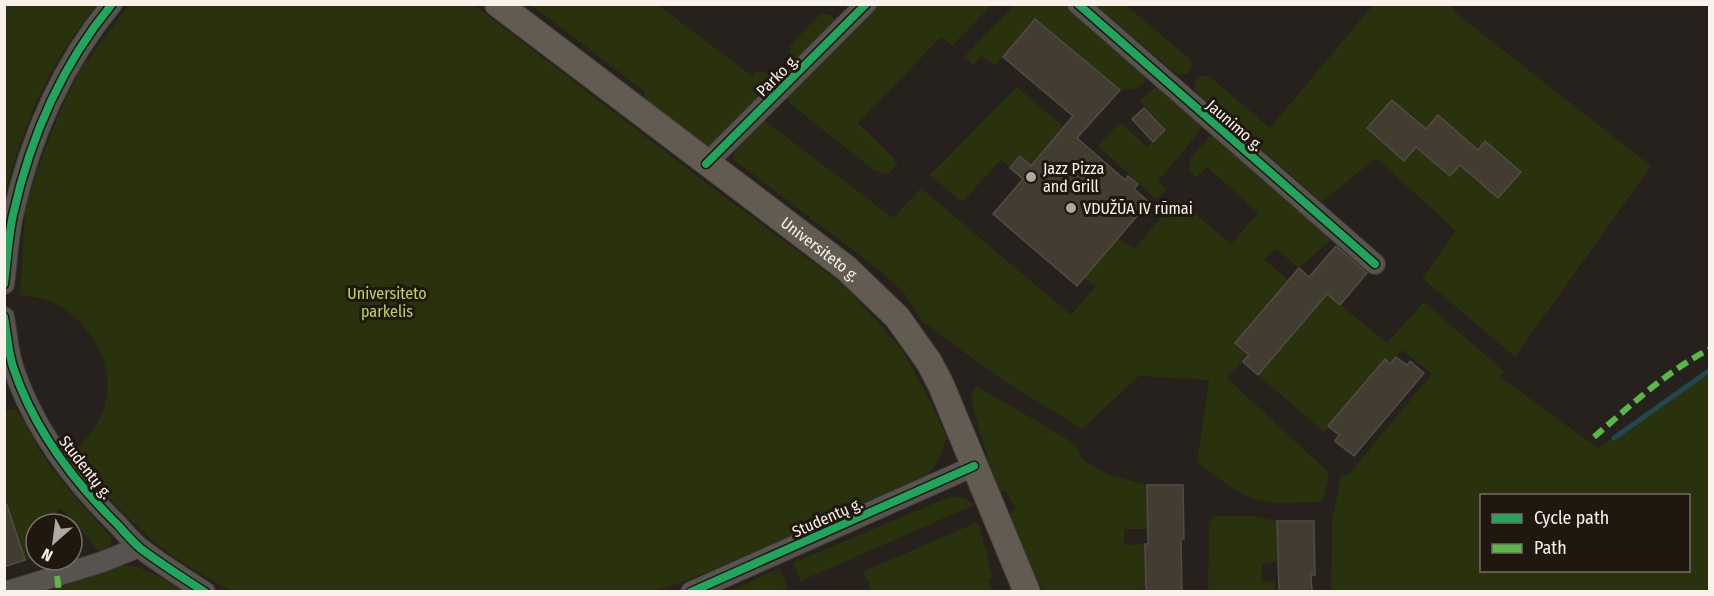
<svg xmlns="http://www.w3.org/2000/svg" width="1714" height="596" viewBox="0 0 1714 596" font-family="'Fira Sans Condensed',sans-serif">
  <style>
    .green { fill: #29310d; fill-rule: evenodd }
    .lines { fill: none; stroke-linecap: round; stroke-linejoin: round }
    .stream { stroke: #214751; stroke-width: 5 }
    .building { fill: #433c30; stroke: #504c47; stroke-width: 1.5 }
    .minor-casing { stroke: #403d39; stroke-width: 22 }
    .major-casing { stroke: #403d39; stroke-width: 28 }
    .minor { stroke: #575450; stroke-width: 20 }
    .major { stroke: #625b51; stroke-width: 26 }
    .quiet { stroke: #58b947; stroke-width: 6; stroke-dasharray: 12 6; stroke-linecap: butt }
    .cycleway-casing { stroke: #20170f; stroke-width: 11 }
    .cycleway { stroke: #20a55d; stroke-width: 8 }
    .poi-dot { fill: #aea9a3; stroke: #20170f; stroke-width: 2 }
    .labels { text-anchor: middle; stroke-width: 6; stroke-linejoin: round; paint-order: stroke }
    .street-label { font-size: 16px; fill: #f8f2eb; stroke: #20170f }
    .poi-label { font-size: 16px; fill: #f8f2eb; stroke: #20170f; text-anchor: start }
    .park-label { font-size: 16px; fill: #bcd758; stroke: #20170f }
  </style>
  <rect width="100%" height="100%" fill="#26211c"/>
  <!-- green -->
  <path class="green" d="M4,5h93c-46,53 -75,122 -92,190z
    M129,5h345l223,171 149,111 56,62 28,52 17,36 -9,24 -12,16 -29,13 -31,11 -59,29 -119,50 -33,11h-424c-32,-18 -64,-36 -91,-62 -25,-23 -47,-49 -68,-75 15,-15 30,-32 34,-54 8,-37 -15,-74 -46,-94 -12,-7 -27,-10 -40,-11l5,-83 11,-37 13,-37 16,-38 17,-33z
    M531,5h127l94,71 5,-5 8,1 6,3 1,7 -2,5 -59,59 -9,-2 -60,-46 3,-6z
    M878,5h114l-40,41 -11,-9 -83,86 40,40 -10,11 -13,-3 -86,-68 -1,-8 3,-5z
    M1015,5h53l73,63c11,19 -6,22 -21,22l-85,-71 -40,47 -13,-10 -9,9 -9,-8z
    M1096,5h30l65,55v8l-4,6 -9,1z
    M1373,5h78l6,9 194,152 -136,191 -93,-79 34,-47 -80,-73 -54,44 -127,-111v-10l4,-4 9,-2 62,53z
    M821,13l10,2 5,6 -39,39c-7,-5 -8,-8 -6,-16z
    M1163,86l38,39 -4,10 -39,46 9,8 -11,10 -58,-53 20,-22h4l25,23 18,-18 -25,-28 15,-14z
    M1017,87l47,40 -33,39 -10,-10 -11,12 -9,-8 -39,42 -32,-27z
    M761,118l132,100 28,-30 150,127 25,-29 -12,-8 35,-40 15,11 44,-50 53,45 27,-31 -51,-46 -10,11 -8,-8 1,-11 19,-22h11l114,100 -35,31 -23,-19 -12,10 24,21 -53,63 14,12 -22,23 98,91 4,7 -6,24 -4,2c-17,0 -36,2 -52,0 -25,-3 -51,-26 -70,-40l12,-82 -70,-4 -57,53 -84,-52 -75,-55 -19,-29 -26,-24 -144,-109c-3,-17 16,-30 27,-42z
    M1327,294l60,49 37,-41 80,69 -4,6 98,71 111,-78v221h-378l1,-69 9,-47h7l84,-101 -30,-24 -12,14 -5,-5 -61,73 -66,-57zM1482,496h206v74h-206z
    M977,386l93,55 7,6 6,13 29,16 35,9 1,44h-24v16l21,-1v43l-2,1v3h-99l-16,-26 -21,-49 9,-8 -11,-17 -7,2 -25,-85 -2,-14z
    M15,409c14,14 18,33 29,48 20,29 43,54 67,80v5l-5,9 -5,2 -40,-45 -5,4 2,12h-22v33l-11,3 -20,-63 -1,-83 2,-3z
    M949,497c11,0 18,0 25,8l-173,76 -8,-18z
    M1214,516h37l26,5 1,40 -16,3v18l13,-1v10l-67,1 1,-69z
    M978,522l15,56 -5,2 5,11h-123l-1,-8 -7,-11z
    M123,565c23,1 41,15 61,26l-136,1z
    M779,568l9,20 -8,3h-50z"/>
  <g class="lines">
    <!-- stream -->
    <path class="stream" d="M1614,438l96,-68"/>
  </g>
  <!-- building -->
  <path class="building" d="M1035,19l85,71 -43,48 48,42 3,-4 10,8 -4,5 15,13 -72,84 -84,-72 30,-35 -13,-11 10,-12 11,10 42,-50 -70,-59z
    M1392,100l34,29 12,-14 40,35 7,-9 36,31 -23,26 -38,-33 -10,11 -34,-29 -12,14 -37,-33z
    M1144,108l21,22 -12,12 -21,-23z
    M1336,246l31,27 -27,32 -13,-11 -69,81 -15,-13 6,-7 -14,-12 64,-75 10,9z
    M1396,357l11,8 3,-4 14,12 -70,83 -19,-15 4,-6 -11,-9 57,-67 5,5z
    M1147,485h36l1,54h-3l1,52h-36l-1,-47h3z
    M7,505l18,55 -21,7v-61z
    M1277,521h37l1,54h-4l1,16h-33z"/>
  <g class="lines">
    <defs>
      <path id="minor" d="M1078,4l297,260
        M706,164l160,-160
        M4,284c3,-22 4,-46 9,-69 17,-77 48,-149 99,-211
        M4,317c3,17 4,34 9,50 20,60 60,114 105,158 7,8 14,16 22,23 21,16 43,30 65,44
        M5,592l97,-30 37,-15
        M691,592l283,-126"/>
      <g id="major">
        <path id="s1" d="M498,4l348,264 51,49 32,45 12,23 86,207"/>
      </g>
    </defs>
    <!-- minor casing -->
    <use href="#minor" class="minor-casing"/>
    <!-- major casing -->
    <use href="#major" class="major-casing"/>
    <!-- minor -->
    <use href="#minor" class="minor"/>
    <!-- major -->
    <use href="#major" class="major"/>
    <!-- quiet -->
    <path class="quiet" d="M1594,437c35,-30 74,-67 116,-88
      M57,576l2,16"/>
    <defs>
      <path id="cycleway" d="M1078,4l297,260
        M706,164l160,-160
        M4,284c3,-22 4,-46 9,-69 17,-77 48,-149 99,-211
        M4,317c3,17 4,34 9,50 20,60 60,114 105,158 7,8 14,16 22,23 21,16 43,30 65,44
        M691,592l283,-126"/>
    </defs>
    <!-- cycleway casing -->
    <use href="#cycleway" class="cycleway-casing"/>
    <!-- cycleway -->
    <use href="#cycleway" class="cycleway"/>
  </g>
  <!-- markers -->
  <g class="poi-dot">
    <circle cx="1031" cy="177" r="6"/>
    <circle cx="1071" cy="208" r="6"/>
  </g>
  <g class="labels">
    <!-- street labels -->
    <g class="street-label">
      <text transform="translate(777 75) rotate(-45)" y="6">Parko g.</text>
      <text transform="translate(1235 125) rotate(41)" y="6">Jaunimo g.</text>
      <text dy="6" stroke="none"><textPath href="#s1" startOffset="405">Universiteto g.</textPath></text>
      <text transform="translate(86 467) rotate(52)" y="6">Studentų g.</text>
      <text transform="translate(827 517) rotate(-24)" y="6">Studentų g.</text>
    </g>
    <!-- poi labels -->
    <g class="poi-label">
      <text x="1043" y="174">Jazz Pizza<tspan x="1043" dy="18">and Grill</tspan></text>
      <text x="1083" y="214">VDUŽŪA IV rūmai</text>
    </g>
    <!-- park labels -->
    <g class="park-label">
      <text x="387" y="299">Universiteto<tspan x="387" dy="18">parkelis</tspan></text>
    </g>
  </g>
  <!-- border -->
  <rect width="1714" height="596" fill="none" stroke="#f8f2eb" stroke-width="12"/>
  <!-- legend -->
  <rect x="1480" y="494" width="210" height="78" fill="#20170f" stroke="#766f67" stroke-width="1.5"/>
  <rect x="1492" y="514" width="30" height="9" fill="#20a55d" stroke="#766f67" stroke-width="1.5"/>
  <text x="1534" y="524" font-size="18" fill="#f8f2eb">Cycle path</text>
  <rect x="1492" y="544" width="30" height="9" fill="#58b947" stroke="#766f67" stroke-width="1.5"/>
  <text x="1534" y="554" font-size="18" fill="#f8f2eb">Path</text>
  <!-- north arrow -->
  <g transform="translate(54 542) rotate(208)"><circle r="28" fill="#20170f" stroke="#766f67" stroke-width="1.5"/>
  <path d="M0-4.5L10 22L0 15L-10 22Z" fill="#aea9a3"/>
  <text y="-9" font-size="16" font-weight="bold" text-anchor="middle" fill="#f8f2eb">N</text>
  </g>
</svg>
